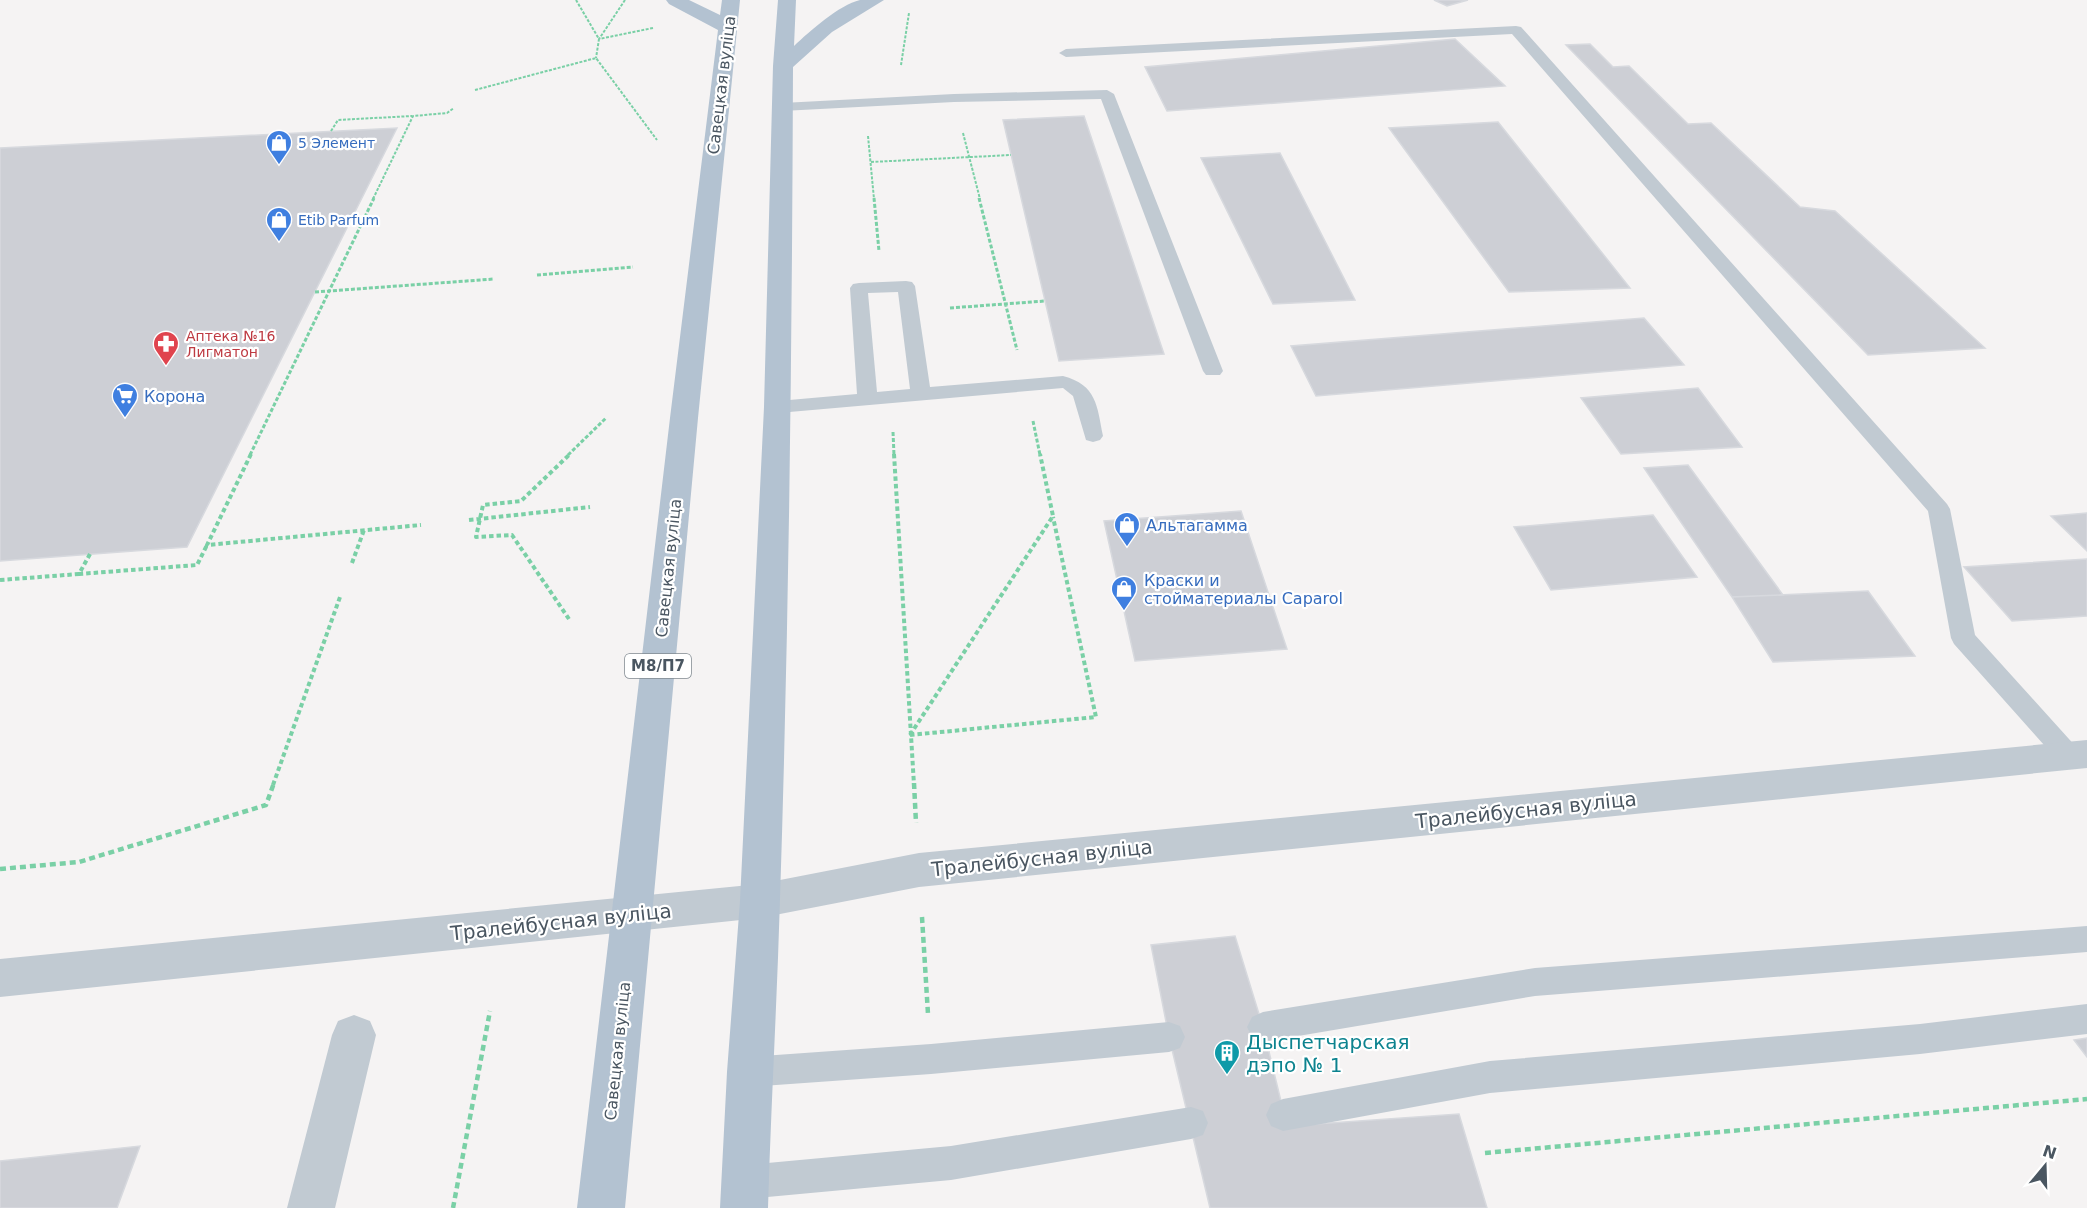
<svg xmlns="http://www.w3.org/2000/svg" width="2087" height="1208" viewBox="0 0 2087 1208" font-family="'DejaVu Sans',sans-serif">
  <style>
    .building { fill: #cdcfd5; stroke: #d7d9de; stroke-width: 1.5 }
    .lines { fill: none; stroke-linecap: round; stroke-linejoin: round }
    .path-far3 { stroke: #7ad0a6; stroke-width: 2; stroke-dasharray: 3 1.5; stroke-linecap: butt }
    .path-far2 { stroke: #7ad0a6; stroke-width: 3; stroke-dasharray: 4 2; stroke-linecap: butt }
    .path-far1 { stroke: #7ad0a6; stroke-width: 4; stroke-dasharray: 4.5 3; stroke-linecap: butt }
    .path { stroke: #7ad0a6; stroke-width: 4.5; stroke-dasharray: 6 4; stroke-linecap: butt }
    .lane { fill: #c1cad2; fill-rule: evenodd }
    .street { fill: #c1cad2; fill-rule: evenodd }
    .primary { fill: #b3c2d1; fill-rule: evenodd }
    .labels { text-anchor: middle; stroke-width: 4.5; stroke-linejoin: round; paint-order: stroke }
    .far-shop-label { font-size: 14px; fill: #366cbe; stroke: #fff; text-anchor: start }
    .far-health-label { font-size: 14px; fill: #be3a42; stroke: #fff; text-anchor: start }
    .shield { fill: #fff; stroke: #808990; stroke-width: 1.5 }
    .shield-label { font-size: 15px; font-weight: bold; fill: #4a5661 }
    .street-label { font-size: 16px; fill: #4a5661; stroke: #fff }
    .shop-label { font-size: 16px; fill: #366cbe; stroke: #fff; text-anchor: start }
    .near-street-label { font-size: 20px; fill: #4a5661; stroke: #fff }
    .near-culture-label { font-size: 20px; fill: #0d838f; stroke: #fff; text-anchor: start }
  </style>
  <rect width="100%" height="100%" fill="#f5f3f3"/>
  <!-- building -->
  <path class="building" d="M1434,0h34l-21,6z
    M1455,39l50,47 -338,25 -22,-44z
    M1590,44l23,23 16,-1 59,58 23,-1 89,84 35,4 150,137 -117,7 -302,-310z
    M1084,116l80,238 -105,7 -56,-241z
    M1498,122l132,166 -121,4 -120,-164z
    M397,128l-210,419 -187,14v-413z
    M1280,153l75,147 -82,4 -72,-146z
    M1644,318l40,47 -368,31 -25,-50z
    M1698,388l44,59 -121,7 -40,-56z
    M1688,465l95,130 -51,2 -88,-129z
    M1241,511l46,138 -152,12 -31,-140z
    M2087,513v38l-36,-35z
    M1653,515l44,62 -146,13 -37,-63z
    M2087,559v57l-75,5 -48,-54z
    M1868,591l47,65 -142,6 -41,-65z
    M1235,936l28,91 24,99 172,-12 28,94h-277l-41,-171 -18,-92z
    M2087,1038v19l-13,-17z
    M140,1146l-23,62h-117v-47z"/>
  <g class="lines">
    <!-- path-far3 -->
    <path class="path-far3" d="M576,0l23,39 -3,19
      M625,0l-26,39 54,-11
      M901,65l8,-52
      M475,90l121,-32 61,82
      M331,131l7,-11 74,-4
      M963,133l17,66
      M868,136l6,63
      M871,162l140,-7
      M373,199l40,-83 34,-3 7,-5"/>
    <!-- path-far2 -->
    <path class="path-far2" d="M874,198l5,53
      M979,198l38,152
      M537,275l96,-8
      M315,292l179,-13
      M950,308l95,-7
      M1033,421l7,34
      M893,432l1,23
      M250,455l124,-257
      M568,455l38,-37"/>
    <!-- path-far1 -->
    <path class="path-far1" d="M251,454l-44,91 214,-20
      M894,454l20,331
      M469,520l121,-13
      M90,554l-11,20 118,-9 10,-20
      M352,563l12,-33
      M0,580l79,-6
      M569,619l-57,-84 -36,2 7,-32 38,-4 49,-47
      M910,735l143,-219 -13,-62
      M910,735l186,-18 -43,-200
      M273,785l67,-188"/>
    <!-- path -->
    <path class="path" d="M914,783l2,40
      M0,869l79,-7 187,-57 8,-22
      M922,917l6,97
      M1485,1153l602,-54
      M453,1208l37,-197"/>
    <!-- lane -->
    <path class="lane" d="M1516,26l5,1 426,477 3,5 25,126 103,114 4,7 -4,7 -9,3 -9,-3 -106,-119 -3,-6 -23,-127 -416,-477 -446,23 -7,-4 7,-4z
      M1107,90l7,4 109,277 -3,4h-14l-3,-4 -102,-272 -147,3 -172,9 -7,-4 7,-4 172,-9z
      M906,281l6,1 3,4 15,101 133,-11c34,9 34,30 40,60l-3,4 -7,2 -7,-2 -13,-44 -10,-8 -285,25 -7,-2 -3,-4 3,-4 7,-2 79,-7 -7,-106 3,-4 6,-1zM898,292l12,97 -33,3 -9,-99z
      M2087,926v26l-552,44 -272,46 -11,-5 -5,-10 5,-10 11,-5 272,-44z
      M2087,1004v30l-167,20 -430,39 -207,38 -12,-5 -5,-11 5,-11 12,-5 207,-38 430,-37z
      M1169,1022l11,4 5,11 -5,11 -11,4 -238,22 -182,13 -12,-4 -4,-11 4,-11 12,-4 182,-13z
      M1191,1107l12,4 5,12 -5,12 -12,4 -240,41 -206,19 -12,-5 -5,-12 5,-12 12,-5 206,-19z"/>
    <!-- street -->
    <path class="street" d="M2087,740v28l-1168,119 -159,31 -760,79v-38l760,-75 159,-31z
      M354,1015l16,6 6,14 -41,173h-48l45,-173 6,-14z"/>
    <!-- primary -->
    <path class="primary" d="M666,0h23l31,15 2,-15h18l-42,418 -73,790h-48l93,-790 48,-388 -49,-26z
      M778,0h18l-2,46c16,-15 45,-41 66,-46 7,0 16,0 24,0l-52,32 -39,35c-1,278 -4,555 -13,832 -3,103 -9,206 -12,309h-48l7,-136 13,-171 24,-494 9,-341z"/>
  </g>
  <!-- icons -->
  <defs>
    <symbol id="shop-pin" viewBox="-11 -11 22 30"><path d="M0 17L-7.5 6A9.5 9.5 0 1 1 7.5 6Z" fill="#3f7fe0" stroke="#fff"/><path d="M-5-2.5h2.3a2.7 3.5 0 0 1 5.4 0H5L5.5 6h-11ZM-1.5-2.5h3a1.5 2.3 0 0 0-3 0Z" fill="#fff"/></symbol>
    <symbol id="pharmacy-pin" viewBox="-11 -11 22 30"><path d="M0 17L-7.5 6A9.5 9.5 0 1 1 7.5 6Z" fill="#e0444e" stroke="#fff"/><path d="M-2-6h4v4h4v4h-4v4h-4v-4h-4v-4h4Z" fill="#fff"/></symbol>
    <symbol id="supermarket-pin" viewBox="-11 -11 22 30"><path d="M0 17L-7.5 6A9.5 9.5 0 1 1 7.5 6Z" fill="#3f7fe0" stroke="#fff"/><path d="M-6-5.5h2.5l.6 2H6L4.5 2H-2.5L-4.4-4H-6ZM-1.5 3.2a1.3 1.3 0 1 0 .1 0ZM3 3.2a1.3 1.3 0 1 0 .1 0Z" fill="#fff"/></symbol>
    <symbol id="building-pin" viewBox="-11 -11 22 30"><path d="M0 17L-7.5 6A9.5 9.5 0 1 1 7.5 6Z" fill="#0f9aa8" stroke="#fff"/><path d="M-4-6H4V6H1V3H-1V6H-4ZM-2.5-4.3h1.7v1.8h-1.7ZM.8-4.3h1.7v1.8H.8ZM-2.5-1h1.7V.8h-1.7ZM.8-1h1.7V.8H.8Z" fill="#fff"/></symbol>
  </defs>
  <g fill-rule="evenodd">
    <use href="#shop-pin" x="264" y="128" width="30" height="40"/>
    <use href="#shop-pin" x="264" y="205" width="30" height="40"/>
    <use href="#pharmacy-pin" x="151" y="329" width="30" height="40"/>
    <use href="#supermarket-pin" x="110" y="381" width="30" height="40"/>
    <use href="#shop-pin" x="1112" y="510" width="30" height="40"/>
    <use href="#shop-pin" x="1109" y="574" width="30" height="40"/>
    <use href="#building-pin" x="1212" y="1038" width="30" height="40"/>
  </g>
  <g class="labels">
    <!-- far-shop labels -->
    <g class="far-shop-label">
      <text x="298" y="148">5 Элемент</text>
      <text x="298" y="225">Etib Parfum</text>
    </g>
    <!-- far-health labels -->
    <g class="far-health-label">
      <text x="186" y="341">Аптека №16<tspan x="186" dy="16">Лигматон</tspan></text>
    </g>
    <!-- shield labels -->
    <rect class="shield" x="625" y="654" width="66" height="24" rx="4.5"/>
    <g class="shield-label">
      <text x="658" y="671">М8/П7</text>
    </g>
    <!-- street labels -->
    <g class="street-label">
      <text transform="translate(721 85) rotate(-83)" y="6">Савецкая вуліца</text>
      <text transform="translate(668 568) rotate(-84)" y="6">Савецкая вуліца</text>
      <text transform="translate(617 1051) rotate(-84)" y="6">Савецкая вуліца</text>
    </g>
    <!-- shop labels -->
    <g class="shop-label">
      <text x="144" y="402">Корона</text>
      <text x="1146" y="531">Альтагамма</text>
      <text x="1144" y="586">Краски и<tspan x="1144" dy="18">стойматериалы Сaparol</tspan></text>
    </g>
    <!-- near-street labels -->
    <g class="near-street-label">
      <text transform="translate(1526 810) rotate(-6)" y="7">Тралейбусная вуліца</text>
      <text transform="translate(1042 858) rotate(-6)" y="7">Тралейбусная вуліца</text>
      <text transform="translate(561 922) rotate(-6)" y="7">Тралейбусная вуліца</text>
    </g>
    <!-- near-culture labels -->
    <g class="near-culture-label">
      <text x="1246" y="1049">Дыспетчарская<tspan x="1246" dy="23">дэпо № 1</tspan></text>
    </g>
  </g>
  <!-- north arrow -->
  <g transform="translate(2045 1166) rotate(19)" stroke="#ffffff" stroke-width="4.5" paint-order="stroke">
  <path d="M0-4.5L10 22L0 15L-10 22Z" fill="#4a5661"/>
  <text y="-9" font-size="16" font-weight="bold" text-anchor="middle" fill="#4a5661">N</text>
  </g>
</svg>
